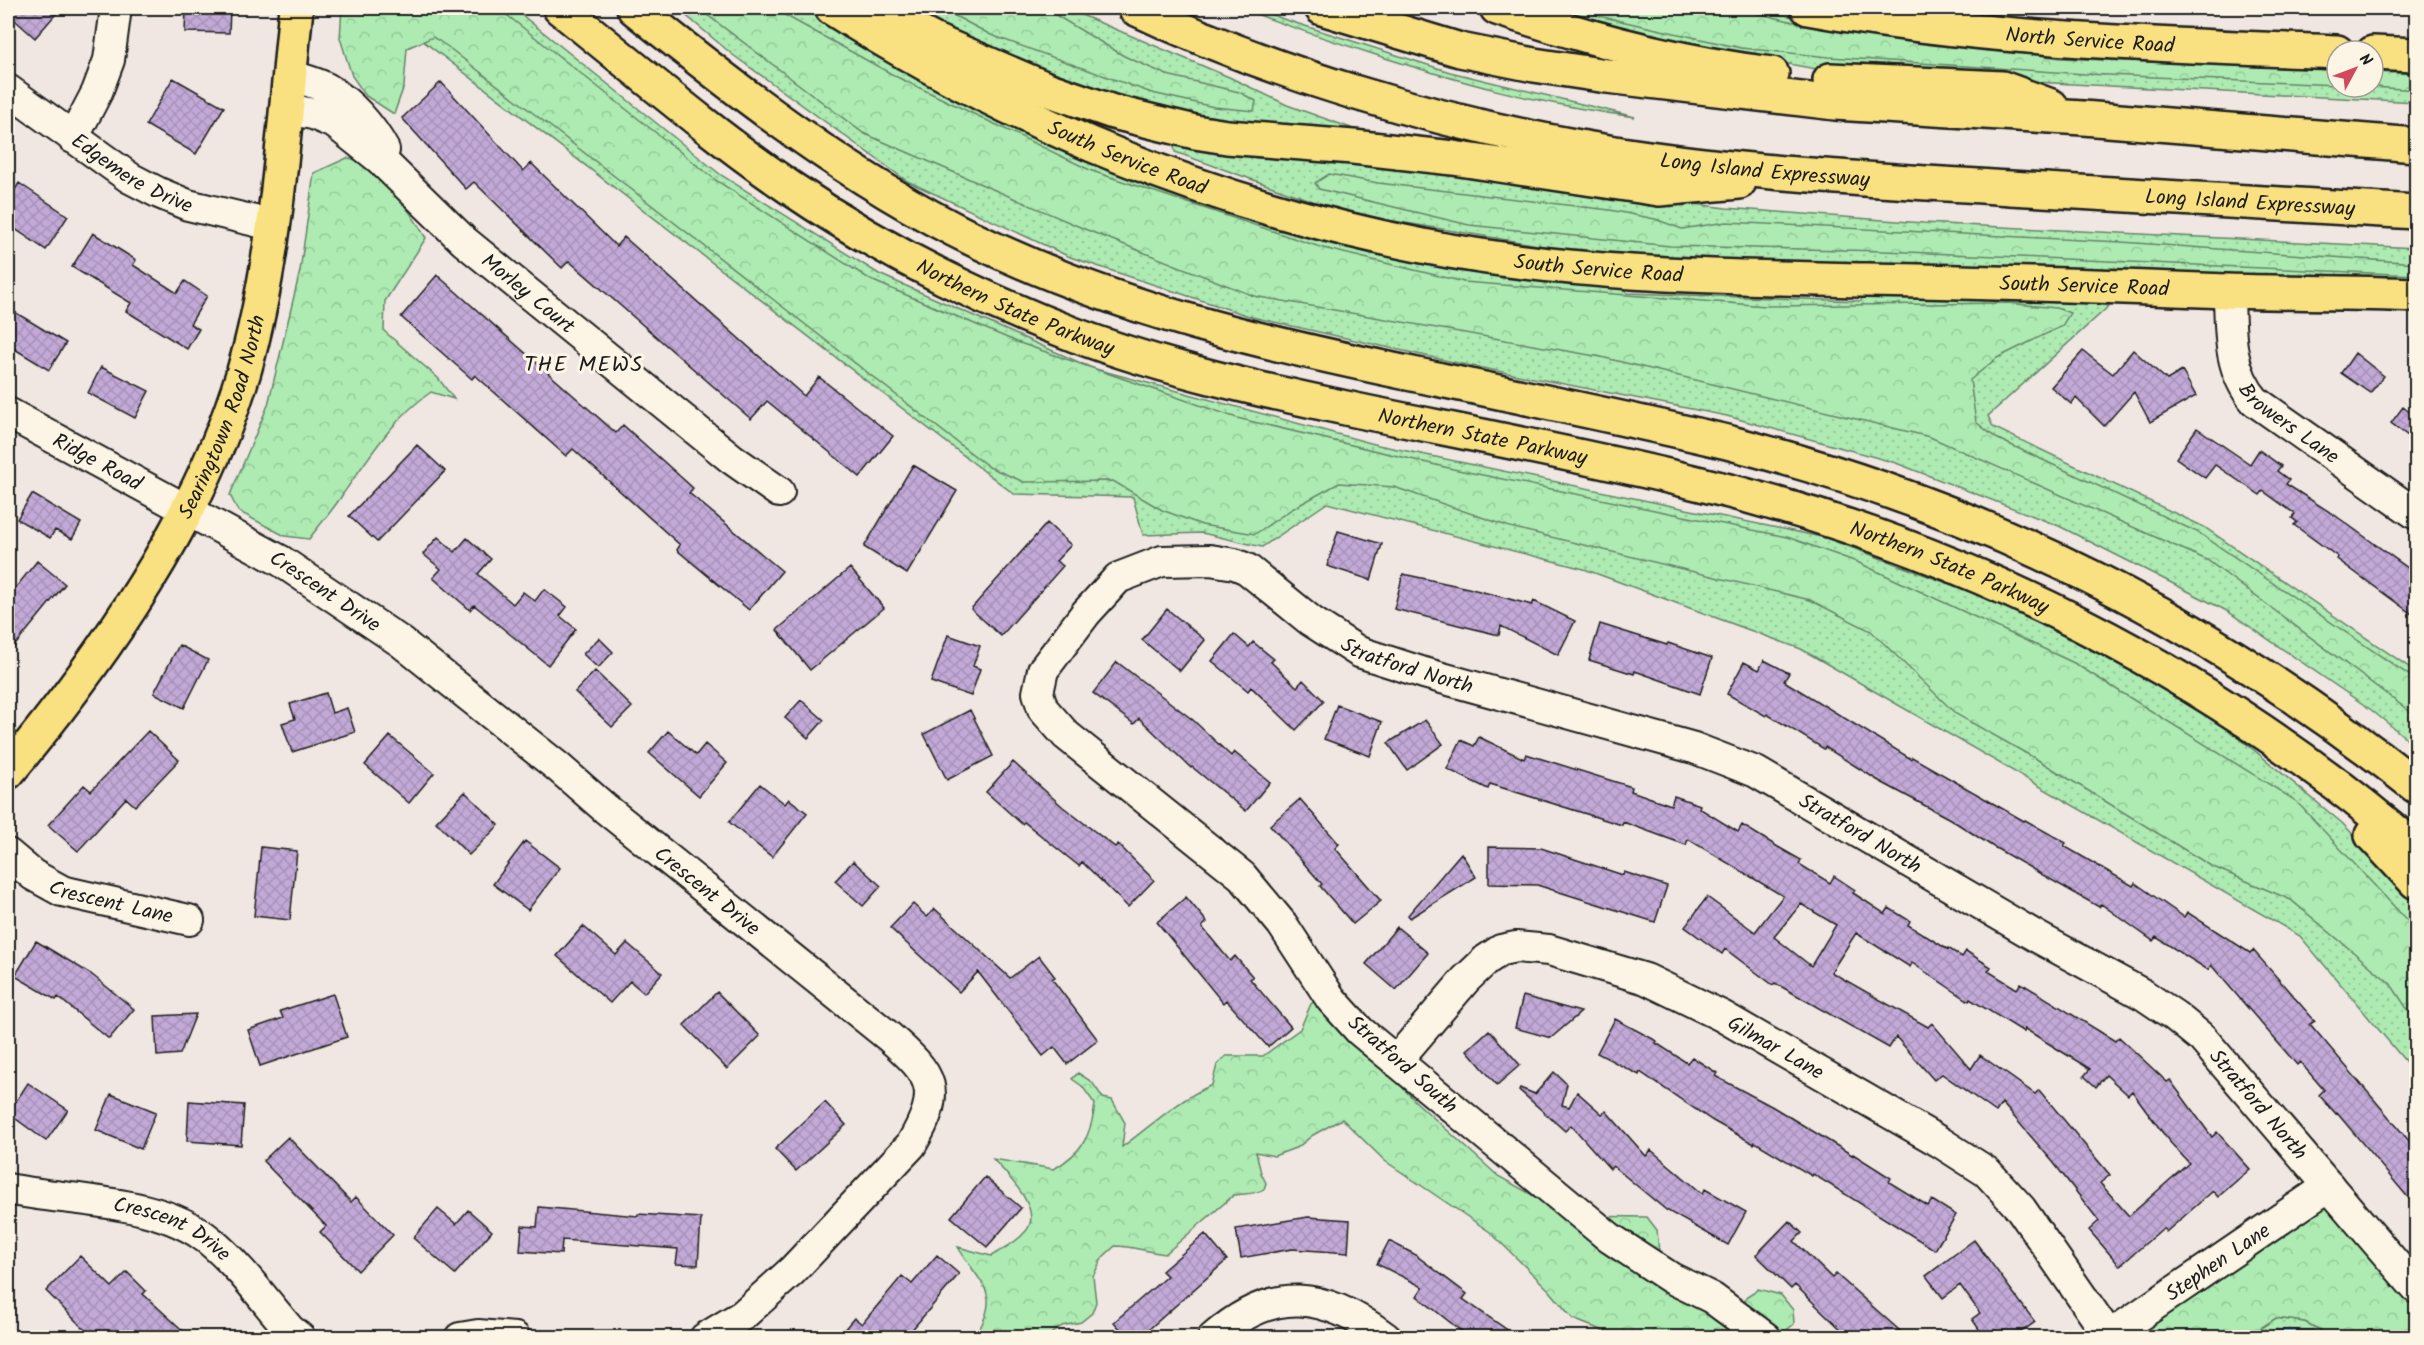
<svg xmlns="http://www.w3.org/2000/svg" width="2424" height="1345" viewBox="0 0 2424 1345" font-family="Kalam,sans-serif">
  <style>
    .grass { fill: url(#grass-dots); stroke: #648467; stroke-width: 1.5 }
    .forest { fill: url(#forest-crowns); stroke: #648467; stroke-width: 1.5 }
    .water { fill: url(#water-waves); stroke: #628099; stroke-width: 1.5 }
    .building { fill: url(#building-cross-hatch); stroke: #1c1c1c; stroke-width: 1.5; fill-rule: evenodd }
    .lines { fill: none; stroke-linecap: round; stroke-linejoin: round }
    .minor-casing { stroke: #1c1c1c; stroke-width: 34 }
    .major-casing { stroke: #1c1c1c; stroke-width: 38 }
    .highway-casing { stroke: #1c1c1c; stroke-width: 38 }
    .minor { stroke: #fcf5e5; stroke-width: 30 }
    .major { stroke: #f9e181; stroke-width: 33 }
    .highway { stroke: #f9e181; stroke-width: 33 }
    .labels { text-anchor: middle; stroke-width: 6; stroke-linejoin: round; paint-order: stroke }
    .street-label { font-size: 21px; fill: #1c1c1c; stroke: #fcf5e5 }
    .neighbourhood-label { font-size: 22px; letter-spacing: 1.5px; fill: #1c1c1c; stroke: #fcf5e5 }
  </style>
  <defs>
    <pattern id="grass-dots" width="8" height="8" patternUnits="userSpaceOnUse" patternTransform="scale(1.5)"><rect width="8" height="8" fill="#adebb2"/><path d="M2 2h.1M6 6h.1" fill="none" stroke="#94c998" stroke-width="1.8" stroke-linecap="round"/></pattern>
    <pattern id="forest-crowns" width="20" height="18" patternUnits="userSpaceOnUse" patternTransform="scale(1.5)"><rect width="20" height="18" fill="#adebb2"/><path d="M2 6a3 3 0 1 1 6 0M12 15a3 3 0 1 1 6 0" fill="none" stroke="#94c998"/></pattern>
    <pattern id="water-waves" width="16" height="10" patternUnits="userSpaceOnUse" patternTransform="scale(1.5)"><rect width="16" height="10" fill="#90c3ec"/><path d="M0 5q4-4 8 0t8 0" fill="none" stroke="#7ca7ca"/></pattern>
    <pattern id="building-cross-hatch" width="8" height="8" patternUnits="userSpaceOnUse" patternTransform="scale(1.5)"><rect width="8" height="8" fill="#c2a9d7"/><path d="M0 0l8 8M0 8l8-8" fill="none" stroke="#a691b8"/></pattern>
  </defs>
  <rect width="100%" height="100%" fill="#f0e6e2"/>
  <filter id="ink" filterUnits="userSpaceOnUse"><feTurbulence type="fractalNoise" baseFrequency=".0167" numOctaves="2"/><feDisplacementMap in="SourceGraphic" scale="12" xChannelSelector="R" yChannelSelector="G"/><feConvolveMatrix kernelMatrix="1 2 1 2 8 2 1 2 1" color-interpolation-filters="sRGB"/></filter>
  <g filter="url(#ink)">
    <!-- grass -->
    <path class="grass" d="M380,8h133l208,167 158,99 213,94 286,77 448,93 185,69 197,105 134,111 74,76v175l-116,-138 -499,-287 -217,-80 -257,-66 -65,44 -60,-14 -59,2 -10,-38 -119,-3z
      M677,8h126l112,67 176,85 528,122 8,11 234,8 4,-10 184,6 60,9 -121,110 5,11 211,100 212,145v74l-46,-37 -143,-98 -168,-85 -163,-63 -169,-47 -265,-52 -210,-47 -182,-60 -163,-76 -174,-126z
      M898,8h167l164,69 58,28 64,23 -1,8 -172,-22 -152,-41z
      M1241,8h15l27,11 167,53 185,45c-92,-12 -177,-35 -265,-64 -44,-14 -87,-28 -129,-45z
      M1554,8h194l71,14 518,40v25h36v-23l43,2v36l-589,-31 -202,-37z
      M1173,141l85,17 74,1 394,49 197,15 493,25v34l-818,-27 -252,-42 -171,-61z
      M2276,1318l29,4 28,15 -94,1 17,-7z"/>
    <!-- forest -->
    <path class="forest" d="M342,8h156l219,173 154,99 146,62 220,76 216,51 334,68 70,25 217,101 222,138 120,129v92l-26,-39 -99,-83 -80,-34 -173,-106 -82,-46 -85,-83 -61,-31 -300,-73 -116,-40 -55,-4 -47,26 -37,25 -53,-9 -40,-15 -49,-29 -89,1 -35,-15 -541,-420 -15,-10 -26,11 -3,38 -10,28 -28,-18 -14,-20 -12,-38z
      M698,8h74l125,69 195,94 231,77 141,34 302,24 242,-3 48,5 14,5 -8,13 -65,32 -27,22 6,42 20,16 203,95 217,147v36l-209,-156 -277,-123 -329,-80 -347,-61 -167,-66 -224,-97z
      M940,8h104l80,48 43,19 72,17 17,9 -2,10 -40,-4 -62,-14 -161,-58z
      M1577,8h158l63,15 263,35 276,12v15l-252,-11 -256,-17 -88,-9 -138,-31z
      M2373,72l43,2v16l-44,-3z
      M347,158c29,2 65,56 79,80l-41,63 -1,30 54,47 16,21 -23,-7c-38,26 -62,65 -88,102 -10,16 -23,30 -34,45l-24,-3 -47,-25 -8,-16 38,-90 32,-134 14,-98z
      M1329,174l49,9 232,27 45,9 27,10 44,-7 395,20 295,21v12l-532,-24 -214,-5 -201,-21 -150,-36 -4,-6z
      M1319,997l96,104 83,75 72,40 77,1 10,13 6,64 51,-3 27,19 6,-14 11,-7 23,6 12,15 1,14 -12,10 1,3h-175l-7,-7 -28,-11 -23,-28 -60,-59 -105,-71 -43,-42 -29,16 -15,12 -24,9 -18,-4 5,21 5,10 -2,6c-9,6 -19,4 -30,6l-69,59c-18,-2 -33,-8 -50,-8l-12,11 -10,19 3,26 -4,11 -11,9 -19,4 -11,8 -1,3h-75c28,-46 6,-50 -17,-90l33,9c12,-7 26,-14 35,-25 18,-21 -19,-56 -33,-72l61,10c28,-17 37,-32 41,-65l-13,-18 -10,-7 6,-6 14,9 11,16 9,2 13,23 -3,24c29,-21 57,-48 90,-62l5,-20 9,-9h37l37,-27 11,-25z
      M2329,1186l87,102v49h-83l-28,-15 -29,-4 -20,13 -17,6 -133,1z"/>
    <!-- water -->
    <path class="water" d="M2275,1330h36l12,7h-60z"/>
    <!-- building -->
    <path class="building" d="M8,8h53l-26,30 -27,-24z
      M186,8h44l-1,25 -44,-1z
      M173,78l51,29 -28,47 -50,-29z
      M441,82l82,89 8,-8 85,83 8,-9 180,159 15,-19 74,59 -33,41 -93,-76 -16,18 -182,-158 -7,7 -88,-86 -8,7 -64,-71z
      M19,183l49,33 -22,34 -38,-26v-23z
      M93,233l43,27 -3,5 44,28 8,-12 22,15 -17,28 9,5 -12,20 -61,-38 5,-8 -59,-36z
      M437,275l179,158 7,-8 70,63 -4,5 93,78 -33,39 -72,-60 3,-5 -107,-96 -7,7 -91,-81 -3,4 -71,-62z
      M8,308l58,35 -17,27 -41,-25z
      M2133,350l34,30 15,-9 14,25 -46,26 -16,-30 -30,34 -28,-28 -5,6 -20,-17 32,-36 30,23z
      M2355,353l29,23 -14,17 -29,-20z
      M101,367l48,24 -14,27 -47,-25z
      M2403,407l13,10v25l-25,-19z
      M2197,428l53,36 9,-14 22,16 -4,5 12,9 -3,4 50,32 80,58v43l-79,-58 1,-2 -44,-32 3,-3 -5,-4 3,-4 -32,-23 -3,4 -45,-30 -10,13 -29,-20z
      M417,445l28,26 -68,71 -28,-26z
      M913,465l44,26 -50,83 -43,-27z
      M32,494l49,29 -9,16 -17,-9 -5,8 -33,-19z
      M1047,523l24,22 -15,16 7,5 -62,70 -30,-27z
      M1338,531l44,13 -11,36 -44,-14z
      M438,537l17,15 12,-14 24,21 -13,15 35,30 10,-12 12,9 9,-12 23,18 -7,9 16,13 -28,36 -74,-60 -4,5 -37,-32 8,-9 -18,-15z
      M37,561l28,23 -57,70v-57z
      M850,568l34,40 -74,62 -33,-40z
      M1403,574l65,14 64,17 2,-4 41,20 -17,34 -57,-29 -2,9 -105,-26z
      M1167,609l38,31 -25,31 -38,-31z
      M1600,624l67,21 1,-2 44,15 -12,36 -65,-23 -1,3 -45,-14z
      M1234,634l15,13 4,-5 21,17 -3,3 26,25 6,-7 21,21 -28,29 -45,-43 -3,4 -36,-30z
      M948,635l32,11 -7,20 7,3 -9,27 -40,-14z
      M599,638l14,14 -15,16 -15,-14z
      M179,645l29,15 -24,48 -30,-15z
      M1764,660l25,13 -5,8 127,78 1,-2 112,64 1,-1 41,23 -2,3 69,40 2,-3 49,34 3,-5 63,41 3,-3 62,71 -5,3 106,125v58l-79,-94 -1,1 -17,-19 5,-5 -24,-28 -3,3 -86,-100 -3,5 -52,-33 -3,4 -52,-37 -2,3 -107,-61 -42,-27 -71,-38 -54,-34 -1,2 -57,-35 -1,2 -39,-22 17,-32 15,8z
      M1117,662l76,58 38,36 3,-4 36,30 -24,29 -54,-44 -1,1 -52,-50 -5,6 -41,-31z
      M595,671l37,36 -20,20 -37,-35z
      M326,693l6,20 15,-5 8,24 -63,20 -10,-29 13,-4 -5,-15z
      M801,700l23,20 -16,18 -23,-20z
      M1337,705l45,17 -12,34 -46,-17z
      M970,710l23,46 -46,24 -23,-46z
      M1425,720l18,24 -36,26 -19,-27z
      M148,731l31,29 -44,46 -9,-8 -48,53 -30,-26 36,-40 7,6z
      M668,731l28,24 9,-11 22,19 -28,33 -50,-43z
      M390,736l44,37 -25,30 -44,-38z
      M1479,737l45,22 2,-5 106,33 -1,4 40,14 3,-9 26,9 -1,3 39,24 4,-7 36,22 23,13 -2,4 31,19 4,-7 21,14 -2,3 32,21 4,-6 21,13 -2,4 39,24 1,-1 14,9 4,-6 25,16 -3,4 29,18 4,-6 94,58 4,-4 48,45 3,-2 42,57 5,-5 33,37 -32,28 -5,-6 -47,41 -3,-4 -43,38 -31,-36 10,-9 -46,-59 -51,-59 -6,9 -54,-38 -8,6 -38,-43 -7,11 -114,-65 -2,2 -48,-36 -3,5 -37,-27 22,-30 48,35 28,-36 -95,-57 -2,6 -63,-23 -1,3 -132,-41 -2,5 -41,-20 14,-29 13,6zM1801,904l35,21 -25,41 -37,-29zM1856,933l54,34 2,-4 57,38 1,-2 54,33 1,-3 65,40 -6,7 12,11 10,-12 22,20 4,-4 36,49 21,23 -60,53 -29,-33 10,-8 -71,-85 -4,4 -55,-39 -9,14 -39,-46 -4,4 -97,-55z
      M1013,762l50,45 52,40 3,-3 36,36 -26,27 -46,-45 -3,4 -55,-44 -2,2 -36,-32z
      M760,784l25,20 4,-5 18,14 -35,44 -43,-35z
      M465,792l34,33 -30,30 -33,-33z
      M1300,799l39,45 -4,4 46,53 -28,23 -33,-38 2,-2 -52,-59z
      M525,841l35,27 -32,42 -35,-26z
      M261,847l36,4 -7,69 -36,-4z
      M1489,847l52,1 82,27 1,-3 43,14 -12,36 -118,-37 -48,-1z
      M1461,853l15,24 -66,41 -2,-3z
      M853,861l28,25 -18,20 -28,-25z
      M1186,897l21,25 -5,5 28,34 5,-5 18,21 -3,2 41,48 -23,20 -42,-47 -3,3 -66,-81z
      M913,904l14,13 8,-8 75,69 29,-22 16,21 -3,2 46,61 -31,24 -13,-17 -11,9 -65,-84 -19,20 -69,-64z
      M583,926l33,29 11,-12 35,30 -18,20 -14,-12 -20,22 -53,-47z
      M1397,927l31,26 -32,37 -30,-26z
      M36,941l55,33 43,35 -25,30 -51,-42 -2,3 -41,-24z
      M717,992l43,44 -33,33 -43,-44z
      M333,994l14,43 -87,29 -12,-36 35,-12 -3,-7z
      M1523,996l58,16 -30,26 -36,-10z
      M196,1014l-16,40 -23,2 -2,-40z
      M1615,1019l42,22 -1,2 31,20 5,-6 25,16 -2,3 58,31 79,48 1,-1 38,24 -2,4 39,24 4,-6 24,15 -21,35 -122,-76 -1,2 -57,-34 -1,2 -41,-23 -73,-49 -1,3 -42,-22z
      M1489,1030l31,35 -23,20 -30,-35z
      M1554,1072l13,12 -5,21 7,2 8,-15 25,22 4,-3 40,45 5,-6 52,44 2,-5 41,23 -18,33 -62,-35 -53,-44 -3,3 -39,-44 -6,6 -46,-41 1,-2 15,6z
      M28,1083l40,27 -22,31 -38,-28z
      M111,1094l45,18 -15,37 -45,-19z
      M189,1101l55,4 -3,40 -54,-4z
      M825,1102l21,23 -50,46 -21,-22z
      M288,1137l63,65 5,-5 37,38 -35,36 -38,-39 6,-6 -63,-65z
      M985,1177l36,31 -34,39 -36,-30z
      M539,1207l99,9v-2l63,4 -3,47 -22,-1 2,-15 -116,-9 -1,14 -41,-3 2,-25 15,1z
      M438,1209l18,15 12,-14 24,21 -37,43 -42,-36z
      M1308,1217l42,3 -2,33 -56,-4 -51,9 -5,-29z
      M1789,1221l13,12 -8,8 38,37 4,-4 72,64h-58l-55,-53 -4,4 -35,-34z
      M1205,1234l22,26 -88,78h-11l-14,-16 53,-46 -5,-5z
      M1974,1240l61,82 -22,16h-28l-13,-19 8,-6 -20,-28 -17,13 -17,-22z
      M1389,1241l25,13 53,40 -4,5 56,39h-49l-53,-42 6,-9 -46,-23z
      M937,1255l22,19 -54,64h-68l17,-20 8,6 40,-48 10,8z
      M80,1256l32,31 15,-15 19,19 -3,3 48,44h-98l-47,-47z"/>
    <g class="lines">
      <defs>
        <g id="minor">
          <path d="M289,75c12,4 26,7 37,13 24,14 45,38 58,62"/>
          <path id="s1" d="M8,90l122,88 29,15 29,12 84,20"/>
          <path id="s2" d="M287,109l26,5 23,10 44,35 84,82 268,218 47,33"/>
          <path d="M73,138l24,-46 12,-32 7,-52"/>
          <path id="s3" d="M2229,291c1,39 -1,79 26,110l161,113"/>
          <path id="s4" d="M8,413l273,148 120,81 157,125 48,42 282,227c46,40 55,54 23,109l-119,126 -49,44 -38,23"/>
          <path id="s5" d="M8,854l25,21 29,16 127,29"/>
          <path id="s6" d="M1396,1061l70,-82 20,-19 15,-10 15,-3 33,3 97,29 76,37 218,126 47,30 34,37 88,127"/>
          <path id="s7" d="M8,1189c62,13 151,9 202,52 30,25 55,60 80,89l10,8"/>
          <path d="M460,1338l18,-3 37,3"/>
          <path d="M1213,1338c60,-53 111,-47 173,0"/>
          <path id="s8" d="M1766,1338l-54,-40 -41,-20 -61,-40 -250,-207 -29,-32 -49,-75 -40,-48 -176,-141 -23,-26 -5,-16 5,-23 43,-57 32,-35 44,-17 48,-1 25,4 12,5 64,52 48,31 65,21 270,75 62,24 283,166 105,57 31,21 27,22 214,250"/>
          <path id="s9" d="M2106,1338l223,-152"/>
        </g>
        <g id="major">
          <path id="s10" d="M832,8c180,115 381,197 591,238 146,29 295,31 443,34 120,2 241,6 361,11 63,2 127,1 189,4"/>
          <path id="s11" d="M1808,8c175,32 352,37 529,44"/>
          <path d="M2373,53l43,2"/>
          <path id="s12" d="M8,772c96,-116 193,-255 236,-401 33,-115 40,-244 52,-363"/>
        </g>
        <g id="highway">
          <path id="s13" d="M560,8c75,60 149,124 229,179 88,60 186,110 286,148 91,34 185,55 280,75 116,24 232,46 346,74 263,63 511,189 715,365"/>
          <path d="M634,8c108,87 216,171 341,232 144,70 292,104 447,136 101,21 203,42 305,66 261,67 478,177 689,344"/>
          <path d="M872,8l65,34 107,46 69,24 82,20 32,5 126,10 100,11 206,31 80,-7"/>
          <path id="s14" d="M1135,8c136,65 302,114 450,140 140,25 283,31 425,40 136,8 271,16 406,24"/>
          <path d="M1322,8l138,42 74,15 73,11 228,27 248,15 333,27"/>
          <path d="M1497,8c90,30 181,55 275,66"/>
          <path d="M1830,80l172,8 49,18"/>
          <path d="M2372,835l44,47"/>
        </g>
      </defs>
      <!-- minor casing -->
      <use href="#minor" class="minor-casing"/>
      <!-- major casing -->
      <use href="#major" class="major-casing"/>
      <!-- highway casing -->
      <use href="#highway" class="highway-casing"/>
      <!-- minor -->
      <use href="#minor" class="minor"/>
      <!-- major -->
      <use href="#major" class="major"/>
      <!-- highway -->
      <use href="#highway" class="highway"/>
    </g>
  </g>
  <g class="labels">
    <!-- street labels -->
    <g class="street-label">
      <text dy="7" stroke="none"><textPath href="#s11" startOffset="284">North Service Road</textPath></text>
      <text dy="7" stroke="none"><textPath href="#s10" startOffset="332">South Service Road</textPath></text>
      <text dy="7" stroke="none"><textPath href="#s14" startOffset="654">Long Island Expressway</textPath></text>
      <text dy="7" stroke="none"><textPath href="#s1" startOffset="150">Edgemere Drive</textPath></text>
      <text dy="7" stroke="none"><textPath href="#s14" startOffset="1140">Long Island Expressway</textPath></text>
      <text dy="7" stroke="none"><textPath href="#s10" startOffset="818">South Service Road</textPath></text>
      <text dy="7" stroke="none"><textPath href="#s10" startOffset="1304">South Service Road</textPath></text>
      <text dy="7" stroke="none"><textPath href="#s2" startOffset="308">Morley Court</textPath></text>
      <text dy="7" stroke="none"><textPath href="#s13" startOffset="548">Northern State Parkway</textPath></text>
      <text dy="7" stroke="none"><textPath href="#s12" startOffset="418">Searingtown Road North</textPath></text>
      <text dy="7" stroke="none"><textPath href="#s3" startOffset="156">Browers Lane</textPath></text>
      <text dy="7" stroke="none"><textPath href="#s13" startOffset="1034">Northern State Parkway</textPath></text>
      <text dy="7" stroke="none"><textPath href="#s4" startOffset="102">Ridge Road</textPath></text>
      <text dy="7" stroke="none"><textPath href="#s13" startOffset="1520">Northern State Parkway</textPath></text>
      <text dy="7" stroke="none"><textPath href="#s4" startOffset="364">Crescent Drive</textPath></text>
      <text dy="7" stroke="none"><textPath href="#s8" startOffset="1448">Stratford North</textPath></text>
      <text dy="7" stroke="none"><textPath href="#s8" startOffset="1934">Stratford North</textPath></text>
      <text dy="7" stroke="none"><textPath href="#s4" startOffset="850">Crescent Drive</textPath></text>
      <text dy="7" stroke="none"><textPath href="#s5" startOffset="116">Crescent Lane</textPath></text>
      <text dy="7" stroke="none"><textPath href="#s6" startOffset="450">Gilmar Lane</textPath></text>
      <text transform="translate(1403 1064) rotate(41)" y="7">Stratford South</text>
      <text dy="7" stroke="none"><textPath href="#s8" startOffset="2420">Stratford North</textPath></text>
      <text dy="7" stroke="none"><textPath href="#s7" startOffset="171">Crescent Drive</textPath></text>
      <text dy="7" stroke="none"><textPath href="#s9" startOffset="135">Stephen Lane</textPath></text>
    </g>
    <!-- neighbourhood labels -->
    <g class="neighbourhood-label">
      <text x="584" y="371">THE MEWS</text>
    </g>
  </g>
  <!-- margin -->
  <rect width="2424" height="1345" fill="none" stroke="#fcf5e5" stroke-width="30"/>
  <rect x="15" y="15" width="2394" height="1315" fill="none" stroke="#1c1c1c" stroke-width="2" filter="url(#ink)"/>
  <!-- north arrow -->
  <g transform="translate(2355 69) rotate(49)"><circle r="28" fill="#fcf5e5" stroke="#a29e95" stroke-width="1.5"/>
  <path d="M0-4.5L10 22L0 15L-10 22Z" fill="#d1495b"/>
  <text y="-9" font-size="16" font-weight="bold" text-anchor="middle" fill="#1c1c1c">N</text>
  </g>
</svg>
